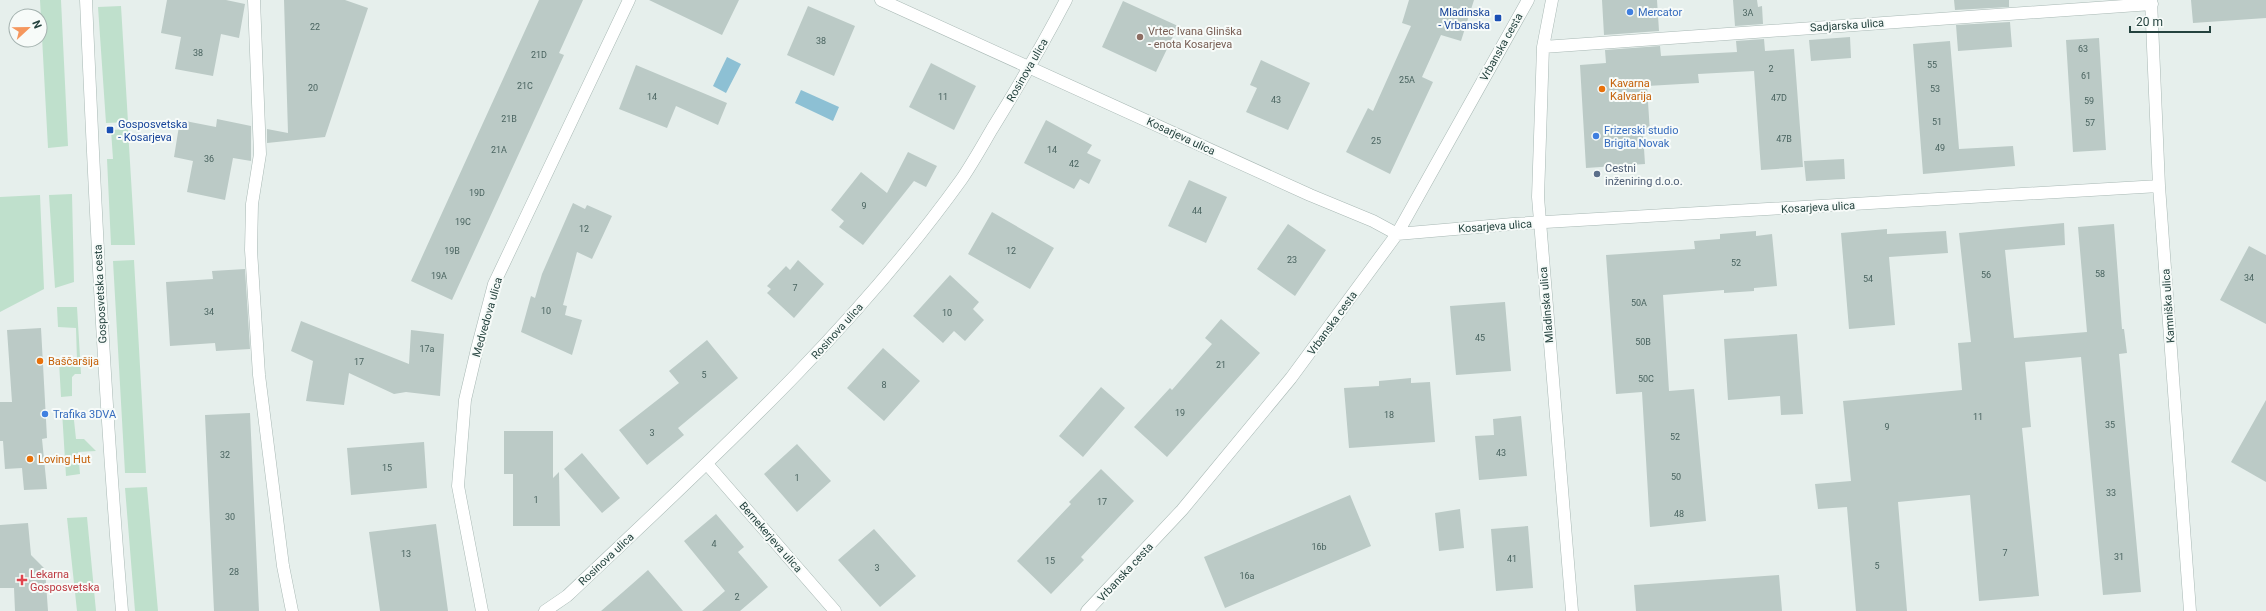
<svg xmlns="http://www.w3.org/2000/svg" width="2266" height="611" viewBox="0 0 2266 611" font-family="Roboto,sans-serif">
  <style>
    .green { fill: #bfe0cc }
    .water { fill: #8dc0d4 }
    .building { fill: #bbcac6 }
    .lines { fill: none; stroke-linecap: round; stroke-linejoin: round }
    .minor-casing { stroke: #a8b8b4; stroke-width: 13 }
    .minor { stroke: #fff; stroke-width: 12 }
    .shop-dot { fill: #3f7fe0; stroke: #f7fbf9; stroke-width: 1.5 }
    .transit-dot { fill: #1a4fb4; stroke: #f7fbf9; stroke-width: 1.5 }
    .education-dot { fill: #8d6e63; stroke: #f7fbf9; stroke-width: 1.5 }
    .food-dot { fill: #e8710a; stroke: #f7fbf9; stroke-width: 1.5 }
    .service-dot { fill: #5c6f8a; stroke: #f7fbf9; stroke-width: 1.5 }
    .health-dot { fill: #e0444e; stroke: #f7fbf9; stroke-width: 1.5 }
    .labels { text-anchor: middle; stroke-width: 4; stroke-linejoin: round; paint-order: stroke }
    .number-label { font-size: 9px; fill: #4a6460 }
    .transit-label { font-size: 11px; fill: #164399; stroke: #f7fbf9; text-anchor: end }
    .shop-label { font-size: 11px; fill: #366cbe; stroke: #f7fbf9; text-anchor: start }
    .street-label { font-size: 11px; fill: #24423e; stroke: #f7fbf9 }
    .education-label { font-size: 11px; fill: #785e54; stroke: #f7fbf9; text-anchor: start }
    .food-label { font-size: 11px; fill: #c56008; stroke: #f7fbf9; text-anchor: start }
    .service-label { font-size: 11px; fill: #4e5e75; stroke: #f7fbf9; text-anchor: start }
    .health-label { font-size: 11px; fill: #be3a42; stroke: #f7fbf9; text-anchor: start }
  </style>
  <rect width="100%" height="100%" fill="#e6efec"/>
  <!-- green -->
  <path class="green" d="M40,0h21l7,146 -20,2z
    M121,6l7,116 -22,1 -8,-116z
    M128,129l7,116h-24l-4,-86h6l-2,-29z
    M72,194l2,88 -19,6 -6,-93z
    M40,195l4,94 -44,23v-115z
    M134,260l12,213h-21l-12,-212z
    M57,307h20l4,67h-6l-3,3v19l-11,1 -2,-35 18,-1 -1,-33 -18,-1z
    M62,411h11l3,28h8l12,12 -18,1 2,22 -14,2z
    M147,487l11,124h-23l-10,-123z
    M87,517l9,94h-19l-10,-93z"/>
  <!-- water -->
  <path class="water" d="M727,57l14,7 -15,29 -13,-7z
    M801,90l38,17 -6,14 -38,-18z"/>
  <!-- building -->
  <path class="building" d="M167,0h59l19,4 -6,34 -18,-4 -8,42 -38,-7 6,-32 -20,-4z
    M284,0h61l23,8 -43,129 -58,6v-14l21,4z
    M539,0h44l-24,53 5,2 -112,245 -41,-19z
    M649,0h90l-17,35z
    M1409,0h65l-13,41 -20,-6 -19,42 11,5 -43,92 -44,-22 22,-44 5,3 38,-85 -9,-3z
    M1602,0h55l2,31 -55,4z
    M1733,0h24l1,7 4,-1 1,18 -28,2z
    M1954,0h55v7l-54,3z
    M2191,0h75v18l-73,5z
    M1123,1l55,25 -22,46 -54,-25z
    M808,6l47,20 -21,50 -47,-21z
    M2010,22l2,25 -54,4 -2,-26z
    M1850,37l1,21 -40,3 -2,-21z
    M2099,38l7,112 -33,2 -7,-112z
    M1764,39l1,12 29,-2 9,118 -42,3 -7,-99 -56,3 1,9 -52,3 3,47h-7l2,31 -59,4 -6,-103 26,-2 -1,-13 55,-4 1,10 76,-4 -1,-11z
    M1950,41l9,108 54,-3 2,20 -92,8 -10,-130z
    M1261,60l49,23 -22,47 -42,-18 11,-24 -7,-3z
    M931,63l45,23 -22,44 -45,-23z
    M636,65l91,38 -9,22 -42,-19 -9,22 -48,-19z
    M217,119l34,7v35l-18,-3 -8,42 -38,-8 6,-31 -19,-4 6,-37 36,7z
    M1046,120l46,25 -5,8 14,7 -12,24 -9,-5 -6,10 -50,-26z
    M908,152l29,14 -11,21 -12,-6 -51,64 -24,-18 5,-6 -13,-11 30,-38 26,21z
    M1844,159l1,20 -39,2 -2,-20z
    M1189,180l38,17 -21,46 -38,-17z
    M573,203l12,6 2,-4 25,11 -20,43 -15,-7 -14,53 4,1 -2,9 17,5 -10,35 -51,-23 10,-36 4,2 7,-24z
    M992,212l62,36 -24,41 -62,-35z
    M2064,223l1,22 -60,5 9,88 73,-6 -9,-105 36,-3 8,105h2l3,24 -8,1 22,238 -38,3 -22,-238 -56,5 6,65 -9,1 17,168 -60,5 -9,-106 -72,7 9,109h-51l-9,-104 -29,2 -3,-25 36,-3 -8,-80 119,-11 -4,-47 13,-1 -12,-109z
    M1288,224l38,26 -31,46 -38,-27z
    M1887,229v5l59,-3 2,22 -59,4 6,68 -46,4 -8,-96z
    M1756,231v5l16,-2 5,52 -23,2v3l-30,2v-3l-61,5 6,96 25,-2 12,132 -56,6 -8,-135 -26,2 -10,-139 89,-6 -1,-8 26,-2v-5z
    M2249,246l17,9v69l-46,-24z
    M798,260l26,24 -30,34 -27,-25 4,-4 -4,-3 19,-20 4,4z
    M245,269l5,80 -34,2 -1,-8 -45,3 -4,-64 47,-3 -1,-8z
    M950,275l29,27 -6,7 11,11 -19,21 -11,-10 -11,12 -30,-27z
    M1505,302l6,69 -55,4 -6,-69z
    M1221,319l39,34 -93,104 -33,-30 36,-39 2,2 40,-46 -7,-6z
    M301,321l108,43 2,-34 33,4 -4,62 -34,-4 -12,2 -45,-21 -5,32 -38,-4 7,-40 -22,-10z
    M41,328l6,110 -5,1 5,50 -23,1 -2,-22 -17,1 -2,-28h-3v-39h12l-5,-72z
    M1797,334l6,80 -22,1 -1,-19 -52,4 -4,-61z
    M707,340l31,38 -60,50 6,7 -37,30 -28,-35 60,-47 -10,-12z
    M883,348l37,33 -36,40 -37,-33z
    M1411,378v5l19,-1 5,60 -86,6 -5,-60 35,-2v-5z
    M1101,387l24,21 -42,49 -24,-21z
    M2266,400v82l-35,-20z
    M250,413l9,198h-45l-9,-196z
    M1521,416l6,60 -48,4 -4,-44 19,-1 -1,-16z
    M504,431h49v47l6,-6 1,54h-47v-52h-9z
    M424,442l3,46 -76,7 -4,-47z
    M797,444l34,37 -34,31 -33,-38z
    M582,453l38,45 -18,15 -38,-44z
    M1101,469l33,32 -53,56 3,3 -33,34 -34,-33 54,-57 -2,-2z
    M1350,495l21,51 -146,62 -21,-51z
    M1460,509l4,39 -25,3 -4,-38z
    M716,514l28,33 -6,5 30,35 -28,24h-38l23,-20 -41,-50z
    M28,523l3,32 14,14 3,42h-33l-1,-23h-14v-63z
    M436,524l12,87h-68l-11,-79z
    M1528,526l5,62 -37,3 -5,-62z
    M874,529l42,47 -36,31 -42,-47z
    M648,570l35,41h-82l22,-19z
    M1779,575l3,36h-146l-2,-26z"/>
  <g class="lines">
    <defs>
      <path id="minor" d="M86,0c9,204 19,408 36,611
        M254,0l6,154 -8,50 -1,46 8,125 24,191 9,45
        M881,0l429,195 63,26 24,13 116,-10 646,-38
        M1552,0l-9,47 -5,150 34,414
        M2151,0l8,186 31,425
        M1543,47l609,-43
        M707,464l128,147
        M482,611l-24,-125 7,-86 12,-51 17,-65 135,-284
        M545,611l22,-15c139,-132 282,-260 394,-416 11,-16 21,-34 31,-51 26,-42 51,-85 74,-129
        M1087,611l95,-101 109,-132 106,-144 131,-234"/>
    </defs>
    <!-- minor casing -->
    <use href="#minor" class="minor-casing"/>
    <!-- minor -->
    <use href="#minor" class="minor"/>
  </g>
  <!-- markers -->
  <g class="shop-dot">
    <circle cx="1630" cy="12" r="4"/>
    <circle cx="1596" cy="136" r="4"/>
    <circle cx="45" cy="414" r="4"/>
  </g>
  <g class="transit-dot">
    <rect x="1494" y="14" width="8" height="8" rx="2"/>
    <rect x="106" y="126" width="8" height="8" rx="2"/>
  </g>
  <circle class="education-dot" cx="1140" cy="37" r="4"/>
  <g class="food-dot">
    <circle cx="1602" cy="89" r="4"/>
    <circle cx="40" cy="361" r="4"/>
    <circle cx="30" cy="459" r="4"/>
  </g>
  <circle class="service-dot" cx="1597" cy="174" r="4"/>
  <path class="health-dot" d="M20 574h4v4h4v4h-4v4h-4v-4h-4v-4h4z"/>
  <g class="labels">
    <!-- number labels -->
    <g class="number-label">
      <text x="1748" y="16">3A</text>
      <text x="315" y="30">22</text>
      <text x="821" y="44">38</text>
      <text x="2083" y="52">63</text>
      <text x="198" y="56">38</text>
      <text x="539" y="58">21D</text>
      <text x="1932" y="68">55</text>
      <text x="1771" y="72">2</text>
      <text x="2086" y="79">61</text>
      <text x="1407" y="83">25A</text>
      <text x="525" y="89">21C</text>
      <text x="313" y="91">20</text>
      <text x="1935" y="92">53</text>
      <text x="652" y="100">14</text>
      <text x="943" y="100">11</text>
      <text x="1779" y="101">47D</text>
      <text x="1276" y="103">43</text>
      <text x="2089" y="104">59</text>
      <text x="509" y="122">21B</text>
      <text x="1937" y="125">51</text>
      <text x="2090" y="126">57</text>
      <text x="1784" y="142">47B</text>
      <text x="1376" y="144">25</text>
      <text x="1940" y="151">49</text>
      <text x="499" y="153">21A</text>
      <text x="1052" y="153">14</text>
      <text x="209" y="162">36</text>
      <text x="1074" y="167">42</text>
      <text x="477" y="196">19D</text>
      <text x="864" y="209">9</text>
      <text x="1197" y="214">44</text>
      <text x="463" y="225">19C</text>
      <text x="584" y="232">12</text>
      <text x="452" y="254">19B</text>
      <text x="1011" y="254">12</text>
      <text x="1292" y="263">23</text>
      <text x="1736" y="266">52</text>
      <text x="2100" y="277">58</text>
      <text x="1986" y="278">56</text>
      <text x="439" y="279">19A</text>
      <text x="2249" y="281">34</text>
      <text x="1868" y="282">54</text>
      <text x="795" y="291">7</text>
      <text x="1639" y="306">50A</text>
      <text x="546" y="314">10</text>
      <text x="209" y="315">34</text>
      <text x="947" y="316">10</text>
      <text x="1480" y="341">45</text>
      <text x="1643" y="345">50B</text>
      <text x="427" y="352">17a</text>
      <text x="359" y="365">17</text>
      <text x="1221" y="368">21</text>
      <text x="704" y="378">5</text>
      <text x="1646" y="382">50C</text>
      <text x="884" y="388">8</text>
      <text x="1180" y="416">19</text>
      <text x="1389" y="418">18</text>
      <text x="1978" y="420">11</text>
      <text x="2110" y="428">35</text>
      <text x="1887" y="430">9</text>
      <text x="652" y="436">3</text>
      <text x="1675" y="440">52</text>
      <text x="1501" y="456">43</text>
      <text x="225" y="458">32</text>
      <text x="387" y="471">15</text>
      <text x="1676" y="480">50</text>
      <text x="797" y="481">1</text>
      <text x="2111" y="496">33</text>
      <text x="536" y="503">1</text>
      <text x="1102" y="505">17</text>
      <text x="1679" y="517">48</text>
      <text x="230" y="520">30</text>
      <text x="714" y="547">4</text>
      <text x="1319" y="550">16b</text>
      <text x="2005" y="556">7</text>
      <text x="406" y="557">13</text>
      <text x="2119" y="560">31</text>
      <text x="1512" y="562">41</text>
      <text x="1050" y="564">15</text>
      <text x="1877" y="569">5</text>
      <text x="877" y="571">3</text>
      <text x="234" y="575">28</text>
      <text x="1247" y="579">16a</text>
      <text x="737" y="600">2</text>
    </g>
    <!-- transit labels -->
    <g class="transit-label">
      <text x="1490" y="16">Mladinska<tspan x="1490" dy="13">- Vrbanska</tspan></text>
      <text x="118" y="128" text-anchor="start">Gosposvetska<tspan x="118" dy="13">- Kosarjeva</tspan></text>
    </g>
    <!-- shop labels -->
    <g class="shop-label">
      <text x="1638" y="16">Mercator</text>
      <text x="1604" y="134">Frizerski studio<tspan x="1604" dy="13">Brigita Novak</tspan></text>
      <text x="53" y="418">Trafika 3DVA</text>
    </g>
    <!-- street labels -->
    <g class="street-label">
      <text transform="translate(1847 25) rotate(-4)" y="4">Sadjarska ulica</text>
      <text transform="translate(1501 47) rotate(-61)" y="4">Vrbanska cesta</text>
      <text transform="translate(1027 70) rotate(-60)" y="4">Rosinova ulica</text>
      <text transform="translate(1181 136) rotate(25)" y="4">Kosarjeva ulica</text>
      <text transform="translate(1818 207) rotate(-3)" y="4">Kosarjeva ulica</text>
      <text transform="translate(1495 226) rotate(-4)" y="4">Kosarjeva ulica</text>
      <text transform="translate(100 294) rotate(-93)" y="4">Gosposvetska cesta</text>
      <text transform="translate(1546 305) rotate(-95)" y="4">Mladinska ulica</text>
      <text transform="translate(2168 306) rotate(-94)" y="4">Kamniška ulica</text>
      <text transform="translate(487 317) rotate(-74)" y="4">Medvedova ulica</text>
      <text transform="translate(1332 323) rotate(-54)" y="4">Vrbanska cesta</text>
      <text transform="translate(837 331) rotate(-48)" y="4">Rosinova ulica</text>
      <text transform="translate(771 537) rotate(49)" y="4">Bernekerjeva ulica</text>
      <text transform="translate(606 559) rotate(-43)" y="4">Rosinova ulica</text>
      <text transform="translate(1125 572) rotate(-47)" y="4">Vrbanska cesta</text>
    </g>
    <!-- education labels -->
    <g class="education-label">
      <text x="1148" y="35">Vrtec Ivana Glinška<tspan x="1148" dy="13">- enota Kosarjeva</tspan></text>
    </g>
    <!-- food labels -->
    <g class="food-label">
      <text x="1610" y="87">Kavarna<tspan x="1610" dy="13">Kalvarija</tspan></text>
      <text x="48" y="365">Baščaršija</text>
      <text x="38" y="463">Loving Hut</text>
    </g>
    <!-- service labels -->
    <g class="service-label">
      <text x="1605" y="172">Cestni<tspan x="1605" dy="13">inženiring d.o.o.</tspan></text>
    </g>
    <!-- health labels -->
    <g class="health-label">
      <text x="30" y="578">Lekarna<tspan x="30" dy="13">Gosposvetska</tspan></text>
    </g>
  </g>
  <!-- north arrow -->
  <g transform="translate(28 28) rotate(68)"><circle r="19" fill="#f7fbf9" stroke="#a3b1ae"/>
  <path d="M0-3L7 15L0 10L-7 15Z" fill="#f5975e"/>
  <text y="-6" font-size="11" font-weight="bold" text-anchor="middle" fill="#24423e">N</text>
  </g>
  <!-- scale -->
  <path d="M2130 26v6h80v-6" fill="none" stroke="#24423e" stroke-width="2"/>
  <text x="2136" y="26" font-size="12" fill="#24423e" stroke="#f7fbf9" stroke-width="3" paint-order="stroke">20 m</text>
</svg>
